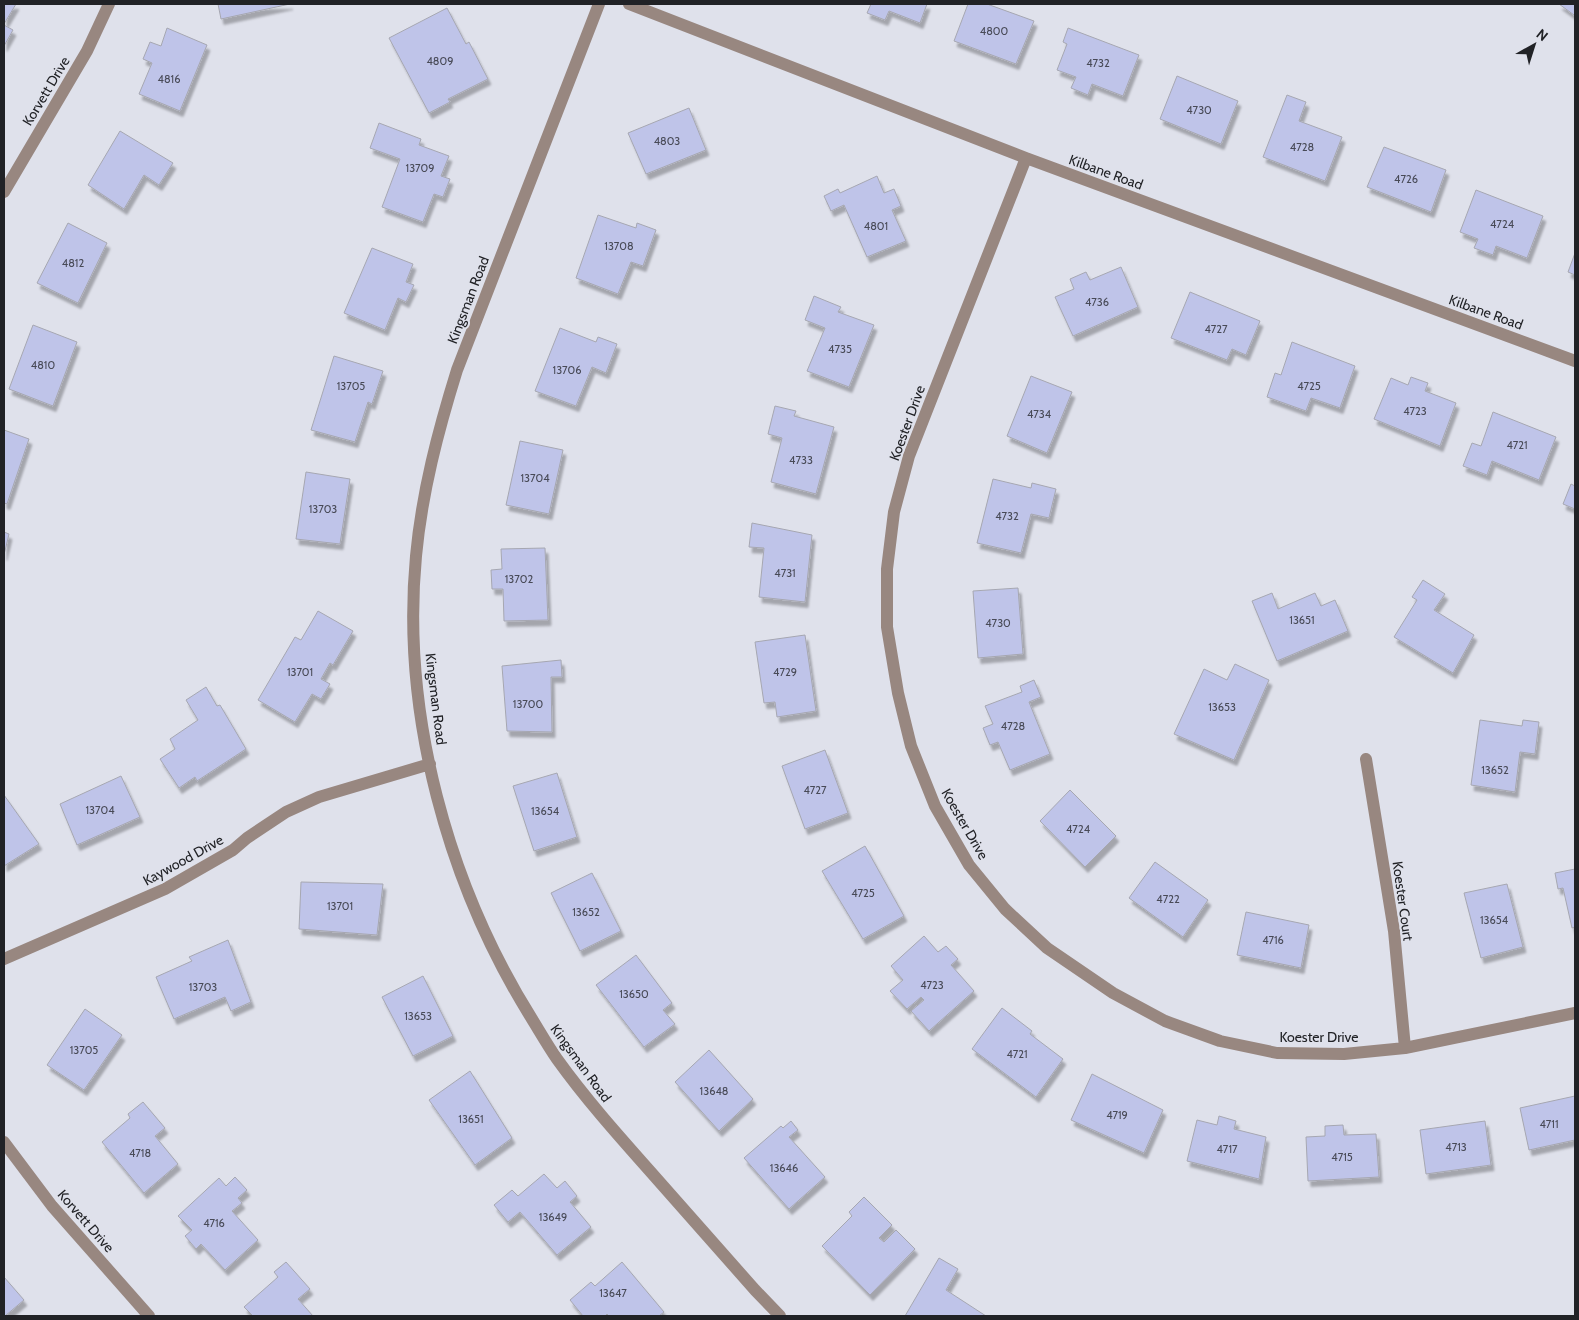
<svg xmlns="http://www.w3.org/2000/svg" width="1579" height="1320" viewBox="0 0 1579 1320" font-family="Cabin,sans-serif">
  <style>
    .building { fill: #bfc4e9; stroke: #a6a7b1; filter: url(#shadow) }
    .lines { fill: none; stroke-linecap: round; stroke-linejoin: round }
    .minor { stroke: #988780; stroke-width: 12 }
    .labels { text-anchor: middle; stroke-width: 4; stroke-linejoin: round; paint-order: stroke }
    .number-label { font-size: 11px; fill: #484a57 }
    .street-label { font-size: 14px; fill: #212226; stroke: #dfe1eb }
  </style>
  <defs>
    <filter id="shadow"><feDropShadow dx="3" dy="5.5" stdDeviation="1" flood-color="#0004"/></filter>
  </defs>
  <rect width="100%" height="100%" fill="#dfe1eb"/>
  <!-- building -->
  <path class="building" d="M4,4h12l-12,20z
    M218,4h72l-69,15z
    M871,4h56l-7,19 -31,-12 -4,9 -18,-7z
    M968,4h19l47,17 -18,43 -62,-23z
    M1559,4h16v9l-1,2z
    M447,8l19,36 3,-2 19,37 -40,20 2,3 -21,11 -40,-75z
    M4,25l9,5 -9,16z
    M167,28l40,17 -27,66 -41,-17 13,-31 -9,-4 7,-17 11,4z
    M1068,28l71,27 -16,41 -31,-12 -4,11 -17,-7 5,-11 -19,-7 10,-26 -4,-2z
    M1177,76l61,25 -17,43 -61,-25z
    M1287,95l19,7 -7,19 43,16 -17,44 -62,-24z
    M689,108l17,42 -60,24 -18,-41z
    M379,123l42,16 -2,6 30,11 -8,20 9,3 -7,18 -9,-3 -11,28 -41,-15 18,-48 -30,-11z
    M120,131l53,32 -14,22 -15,-10 -20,34 -36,-24z
    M1384,147l62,23 -15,42 -64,-25z
    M877,176l7,17 10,-4 7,17 -9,4 14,31 -39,16 -23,-52 -13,6 -7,-15 14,-7 2,4z
    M1476,190l67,26 -16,42 -31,-12 -3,9 -19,-7 4,-9 -18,-7z
    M598,215l38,13 1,-5 19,7 -13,36 -12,-4 -13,32 -42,-16z
    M68,223l39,20 -29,60 -41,-20z
    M372,248l41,16 -7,18 8,3 -8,17 -8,-4 -13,32 -41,-17z
    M1575,253v22l-7,-3z
    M1121,267l17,40 -65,29 -18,-39 19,-8 -4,-10 16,-7 4,8z
    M1190,292l70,29 -14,34 -14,-6 -5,11 -56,-22z
    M814,296l27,11 -3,5 36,13 -25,62 -42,-16 18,-43 -20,-8z
    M33,325l44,17 -24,64 -44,-17z
    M560,328l36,14 2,-5 19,7 -11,29 -14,-6 -16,39 -41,-15z
    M1292,342l63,24 -15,42 -29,-10 -5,13 -39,-14 8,-24 6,2z
    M334,356l49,15 -11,33 -4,-2 -13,40 -44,-12z
    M1031,376l41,16 -25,61 -40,-17z
    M1411,377l17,6 -3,8 31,12 -16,43 -66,-27 17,-41 17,7z
    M775,406l21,5 -2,5 40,11 -18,67 -45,-12 11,-44 -14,-4z
    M1493,412l63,25 -17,43 -47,-19 -5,14 -24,-9 9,-23 9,3z
    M4,430l25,9 -22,65 -3,-1z
    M520,441l43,9 -14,64 -43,-9z
    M306,472l44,7 -10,65 -44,-5z
    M993,479l38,9 1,-5 24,6 -7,29 -18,-4 -10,39 -44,-10z
    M1571,484l4,2v23l-12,-5z
    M752,523l60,12 -7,67 -46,-5 5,-49 -15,-1z
    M4,532l5,2 -5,21z
    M545,548l3,72 -44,1 -1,-32h-11l-1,-19 11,-1 -1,-20z
    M1423,580l22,14 -11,16 40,25 -21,38 -59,-36 23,-37 -5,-3z
    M1018,588l5,66 -45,4 -5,-67z
    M1272,593l6,16 37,-16 6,13 14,-6 13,31 -71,30 -25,-60z
    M318,611l35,20 -20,34 -3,-2 -9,16 9,5 -9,15 -9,-5 -17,28 -37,-22 37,-63 6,3z
    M805,635l11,76 -39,6 -2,-15 -11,1 -9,-61z
    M561,660l1,17h-11l1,55 -45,-1 -5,-65z
    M1235,664l34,16 -35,80 -60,-26 30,-65 23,11z
    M1034,680l7,17 -12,5 21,52 -40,16 -12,-28 -8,3 -7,-17 10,-4 -8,-18 37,-14 -2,-6z
    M206,687l11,19 3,-1 26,44 -49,32 -2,-4 -16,11 -19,-29 15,-10 -5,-10 28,-19 -12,-20z
    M1480,720l42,6 1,-6 16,2 -4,32 -15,-2 -5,40 -44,-7z
    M825,750l23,63 -43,16 -23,-63z
    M557,773l20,64 -43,14 -21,-65z
    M121,776l19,41 -63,28 -17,-41z
    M1070,790l46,46 -31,31 -45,-46z
    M4,795l35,49 -35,22z
    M865,846l39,70 -41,23 -41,-68z
    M1155,862l53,38 -25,37 -54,-39z
    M1575,869v58l-3,1 -9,-40 -5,1 -3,-16z
    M592,873l29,58 -41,20 -29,-58z
    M301,882l82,2 -6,51 -78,-6z
    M1507,884l16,63 -42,11 -17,-65z
    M1246,912l63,13 -8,43 -64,-13z
    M924,936l14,16 8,-6 12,13 -7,6 23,26 -45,40 -18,-20 13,-11 -3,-3 -14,12 -17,-18 13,-11 -12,-14z
    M228,940l23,62 -20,9 -6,-14 -51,22 -18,-42 36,-16 -3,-4z
    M636,955l36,48 -9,7 12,14 -31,23 -48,-62z
    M423,976l30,60 -40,20 -31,-59z
    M1002,1008l30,23 -2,3 33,25 -27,38 -64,-48z
    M85,1009l37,26 -38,55 -37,-25z
    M709,1050l44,49 -34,32 -44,-49z
    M470,1071l42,67 -37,27 -46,-65z
    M1092,1074l71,36 -19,43 -73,-33z
    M1575,1096v44l-46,10 -9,-42z
    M143,1102l22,26 -10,8 23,28 -34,29 -42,-51 28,-24 -2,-4z
    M1219,1116l17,5 -2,8 32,8 -7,42 -72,-18 10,-41 20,5z
    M791,1121l7,9 -9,7 36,40 -36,32 -45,-51 37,-32 2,2z
    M1485,1121l6,44 -65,9 -6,-44z
    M1343,1125l1,10 32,-1 3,43 -71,4 -2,-44 19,-1v-10z
    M544,1174l13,14 8,-7 12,15 -7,6 21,25 -34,28 -37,-43 -12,10 -14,-17 18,-15 6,6z
    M235,1177l12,13 -9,8 4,5 -10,8 26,29 -33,30 -24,-26 -5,5 -11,-13 7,-6 -14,-14 41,-38 7,8z
    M864,1197l28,28 -13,13 5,4 12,-12 19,19 -45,46 -48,-49 30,-30 -3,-4z
    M939,1258l19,11 -12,21 40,26h-81z
    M286,1262l24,27 -12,10 15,17h-60l-9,-9 34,-30 -4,-5z
    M622,1262l42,50 -5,4h-50l-2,-2 -2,2h-22l-13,-16 21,-18 4,4z
    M4,1277l20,23 -19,16h-1z"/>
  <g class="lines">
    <!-- minor -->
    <path class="minor" d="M599,4l-142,366c-19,61 -35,122 -41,186 -15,158 32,329 116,463 8,13 16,27 25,40 28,39 60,75 92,111 35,40 71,80 106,120l25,26
      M629,4l397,154 549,203
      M1026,158l-117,298 -15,56 -7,57v58l11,66 13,53 24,60 34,59 36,44 42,39 66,45 52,28 55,20 57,12 67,1 61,-6 170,-35
      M4,192l83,-141 22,-47
      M1366,759l28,172 11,117
      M4,959l161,-70 68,-39 14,-12 39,-26 33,-15 111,-33
      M4,1142l48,64 97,110"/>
  </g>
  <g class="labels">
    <!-- number labels -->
    <g class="number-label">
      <text x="994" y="35">4800</text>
      <text x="440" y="65">4809</text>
      <text x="1098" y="67">4732</text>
      <text x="169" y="83">4816</text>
      <text x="1199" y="114">4730</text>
      <text x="667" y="145">4803</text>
      <text x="1302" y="151">4728</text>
      <text x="420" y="172">13709</text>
      <text x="1406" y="183">4726</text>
      <text x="1502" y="228">4724</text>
      <text x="876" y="230">4801</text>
      <text x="619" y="250">13708</text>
      <text x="73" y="267">4812</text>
      <text x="1097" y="306">4736</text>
      <text x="1216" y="333">4727</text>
      <text x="840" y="353">4735</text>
      <text x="43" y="369">4810</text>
      <text x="567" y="374">13706</text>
      <text x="351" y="390">13705</text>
      <text x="1309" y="390">4725</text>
      <text x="1415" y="415">4723</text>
      <text x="1039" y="418">4734</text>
      <text x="1517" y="449">4721</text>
      <text x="801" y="464">4733</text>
      <text x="535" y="482">13704</text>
      <text x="323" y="513">13703</text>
      <text x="1007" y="520">4732</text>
      <text x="785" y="577">4731</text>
      <text x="519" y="583">13702</text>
      <text x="1302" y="624">13651</text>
      <text x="998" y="627">4730</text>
      <text x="300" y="676">13701</text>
      <text x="785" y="676">4729</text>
      <text x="528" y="708">13700</text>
      <text x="1222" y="711">13653</text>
      <text x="1013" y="730">4728</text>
      <text x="1495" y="774">13652</text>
      <text x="815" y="794">4727</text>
      <text x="100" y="814">13704</text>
      <text x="545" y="815">13654</text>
      <text x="1078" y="833">4724</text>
      <text x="863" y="897">4725</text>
      <text x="1168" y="903">4722</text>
      <text x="340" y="910">13701</text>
      <text x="586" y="916">13652</text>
      <text x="1494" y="924">13654</text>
      <text x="1273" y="944">4716</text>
      <text x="932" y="989">4723</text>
      <text x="203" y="991">13703</text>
      <text x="634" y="998">13650</text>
      <text x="418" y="1020">13653</text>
      <text x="84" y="1054">13705</text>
      <text x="1017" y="1058">4721</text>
      <text x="714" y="1095">13648</text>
      <text x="1117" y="1119">4719</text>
      <text x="471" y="1123">13651</text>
      <text x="1549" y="1128">4711</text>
      <text x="1456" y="1151">4713</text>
      <text x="1227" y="1153">4717</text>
      <text x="140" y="1157">4718</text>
      <text x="1342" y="1161">4715</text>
      <text x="784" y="1172">13646</text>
      <text x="553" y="1221">13649</text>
      <text x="214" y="1227">4716</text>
      <text x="613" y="1297">13647</text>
    </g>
    <!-- street labels -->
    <g class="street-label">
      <text transform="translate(46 91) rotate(-59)" y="5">Korvett Drive</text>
      <text transform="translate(1106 172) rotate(20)" y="5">Kilbane Road</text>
      <text transform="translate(468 300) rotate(-69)" y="5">Kingsman Road</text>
      <text transform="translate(1486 312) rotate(20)" y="5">Kilbane Road</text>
      <text transform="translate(907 423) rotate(-70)" y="5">Koester Drive</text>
      <text transform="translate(436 699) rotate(83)" y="5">Kingsman Road</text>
      <text transform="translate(965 824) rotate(60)" y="5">Koester Drive</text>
      <text transform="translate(183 860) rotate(-29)" y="5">Kaywood Drive</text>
      <text transform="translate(1403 901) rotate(82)" y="5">Koester Court</text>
      <text x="1319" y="1042">Koester Drive</text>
      <text transform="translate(581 1063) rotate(54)" y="5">Kingsman Road</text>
      <text transform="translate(86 1221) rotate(49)" y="5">Korvett Drive</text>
    </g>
  </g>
  <!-- border -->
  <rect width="1579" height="1320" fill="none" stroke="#212226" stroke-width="10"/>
  <!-- north arrow -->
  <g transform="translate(1534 45) rotate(39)" stroke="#dfe1eb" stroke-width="4" paint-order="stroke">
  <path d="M0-4L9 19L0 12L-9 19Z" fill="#212226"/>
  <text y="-8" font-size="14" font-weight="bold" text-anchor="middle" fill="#212226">N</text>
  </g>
</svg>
